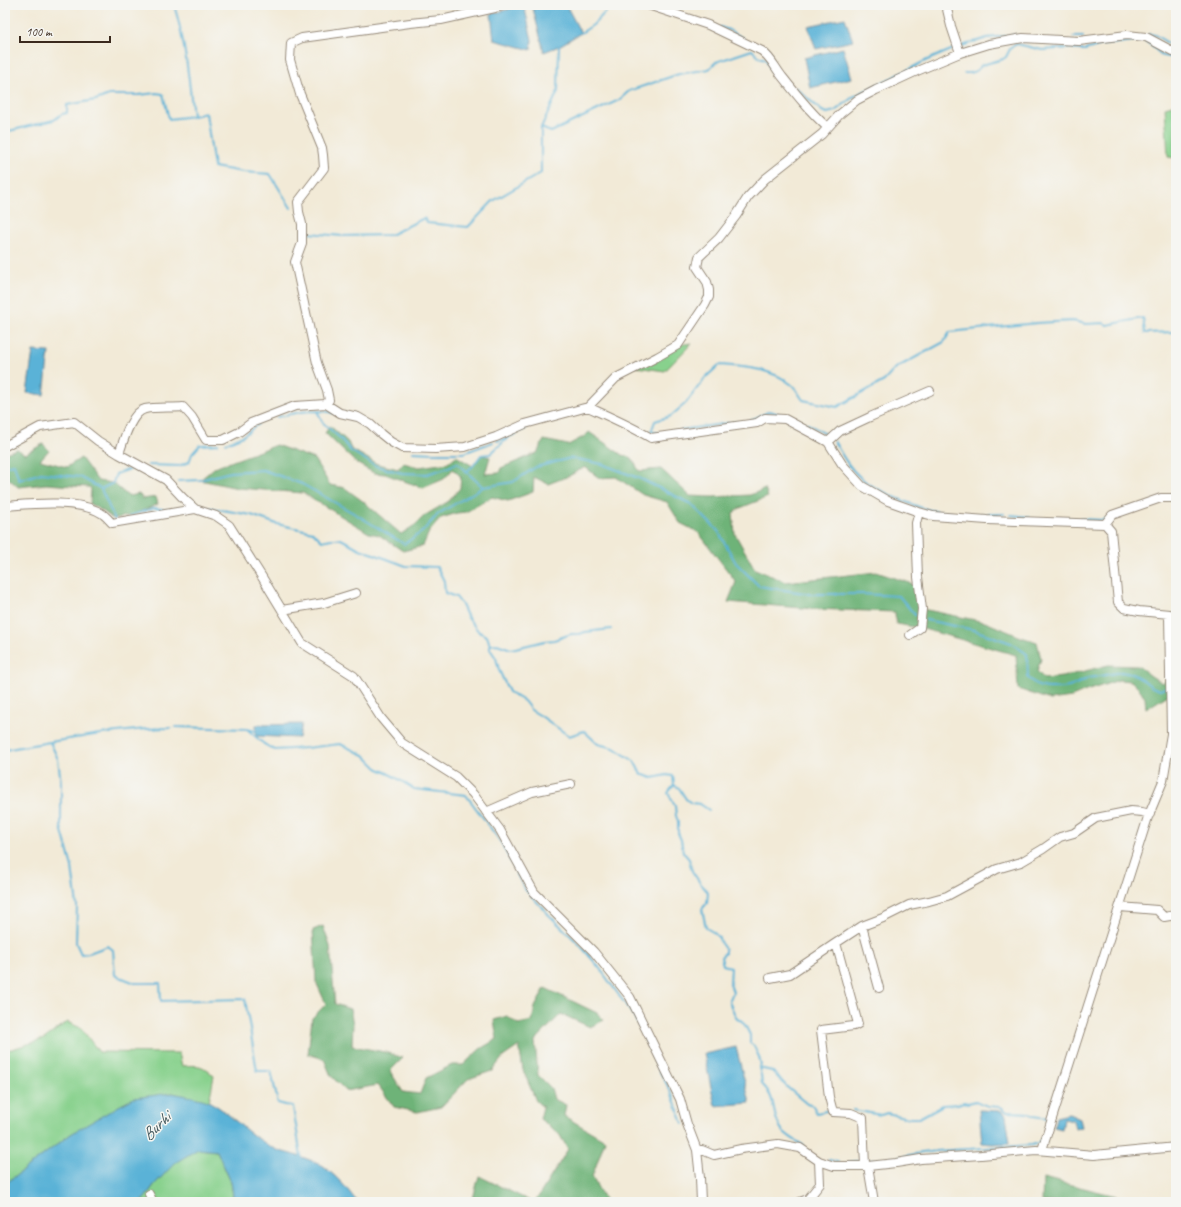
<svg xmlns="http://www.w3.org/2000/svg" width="1181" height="1207" viewBox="0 0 1181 1207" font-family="Caveat,sans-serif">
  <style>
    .green { fill: #88d18d; stroke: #627e56 }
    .forest { fill: #6eb378; stroke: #546e4b }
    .water { fill: #5ab2d7; stroke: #4a6e7a }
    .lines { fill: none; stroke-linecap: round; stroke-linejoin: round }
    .stream { stroke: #5ab2d7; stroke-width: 2 }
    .minor-casing { stroke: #968a7a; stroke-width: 10 }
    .minor { stroke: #fff; stroke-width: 8 }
    .labels { text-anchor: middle; stroke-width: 3; stroke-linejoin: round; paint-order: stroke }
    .water-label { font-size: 17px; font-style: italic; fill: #465a5f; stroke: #f6f6f2 }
  </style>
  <rect width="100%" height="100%" fill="#f6f6f2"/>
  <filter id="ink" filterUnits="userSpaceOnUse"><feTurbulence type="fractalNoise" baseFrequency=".025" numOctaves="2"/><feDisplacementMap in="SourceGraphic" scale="8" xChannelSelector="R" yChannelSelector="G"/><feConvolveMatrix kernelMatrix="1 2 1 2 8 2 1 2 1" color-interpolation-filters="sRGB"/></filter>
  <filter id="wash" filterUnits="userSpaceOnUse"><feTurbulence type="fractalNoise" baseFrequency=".012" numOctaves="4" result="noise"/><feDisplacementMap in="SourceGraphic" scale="16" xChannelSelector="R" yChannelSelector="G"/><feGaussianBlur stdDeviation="0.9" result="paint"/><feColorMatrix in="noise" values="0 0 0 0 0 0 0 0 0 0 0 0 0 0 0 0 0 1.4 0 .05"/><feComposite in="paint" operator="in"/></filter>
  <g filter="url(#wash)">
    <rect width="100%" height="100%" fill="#f2ead7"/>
    <!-- green -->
    <path class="green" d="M1176,104v54l-8,-1 -3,-50z
      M692,343l-27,28 -29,-4 42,-22z
      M67,1022l14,6 18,24 80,1 3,13c16,-1 20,-2 32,10l-5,26 -37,-9 -101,41 -66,50v-134l7,-1 32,-10z
      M198,1149l19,2 14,31 3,20h-92l12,-17 21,-23z"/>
    <!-- forest -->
    <path class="forest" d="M330,426l18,16 3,7 26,15 21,5 5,-6 16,4 29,-4 8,-7 17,10 8,-11 9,2 -5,17 14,-1 2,-5 36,-15 7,-13 24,5 17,-9 4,-4 33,23 10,3 7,13 22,-2 29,27 22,1 38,-2 15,-6 3,8 -28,11 -7,5 2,21 20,35 31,13 90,-10 43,14 3,23 63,13 36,15 16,5 4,17 -4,12 7,8 18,-2 46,-12 30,1 13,10 11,7 14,-8v18h-5l-25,16 -1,-11 -4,-7 -10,-10 -12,-1 -33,11 -14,6 -22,3 -32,-11 -2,-34 -96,-27 -24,-4 -1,-12 -81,-3 -86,-7 8,-20 -38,-50 -18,-9 -13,-21 -24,-7 -27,-18 -17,1 -14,-11 -16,9 -21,8 -14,-7 -1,15 -25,9 -16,-4 -26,15 -9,1 -16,5 -12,14 -6,14 -20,5 -24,-16 -10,-2 -66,-40 -65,-5 -38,-8 14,-12 62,-23 38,14 16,26 15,3 19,14 37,32 14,-9 9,-9 25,-15 11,-13 1,-11 -8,-8 -9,10 -21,9 -38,-14 -11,-1 -18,-10 -31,-30z
      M43,444l6,6 -9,10 27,7 14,-9 17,23 15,2 15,13 11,-2 4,5 13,-2 2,7 -26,11 -19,4 -10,-8 -13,-7 1,-16 -3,-1 -42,-3 -28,3 -12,-11 -1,1v-24l12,-4 8,5z
      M323,926l7,20 5,58 15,5 3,15 -1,22 33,6 18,6 -13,13 13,21 17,2 6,-16 26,-13h11l17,-16 17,-10 -3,-19 13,-4 11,8 14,-3 3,-14 10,-19 52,25 7,7 -14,7 -29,-13 -26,27 3,34 13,13 3,11 12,6 -2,11 41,24 -13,37 14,25h-71l33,-53 -9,-15 -19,-15 3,-12 -7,-6 -13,-31 -4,-24 -16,11 -11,14 -24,8 -27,28 -24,5 -23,-5 -16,-22 -32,6 -15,-15 -7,-17 -16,-5 4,-36 14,-14 -10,-22 -3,-52z
      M479,1176l53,26h-60z
      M1043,1178l98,24h-99z"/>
    <!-- water -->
    <path class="water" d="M524,5l8,35 -1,10 -37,-10 -3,-26z
      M532,5h34l15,28 -22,13 -15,6z
      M845,18l8,23 -37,8 -8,-23z
      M843,48l9,30 -42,10 -6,-30z
      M33,351l16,1 -5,43 -17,-2z
      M302,724l-3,14 -43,-2v-11z
      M736,1047l14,56 -35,3 -11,-52z
      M172,1093c9,2 31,5 38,9 19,10 33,28 52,39 5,4 12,8 18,10 10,3 20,5 30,9 19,7 35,25 47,42h-123l-3,-20 -14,-31 -19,-2 -23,14 -21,22 -12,17h-137v-18l66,-50 48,-28 15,-8z
      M979,1110l23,1 4,4 4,28 -18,1 -10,-1z
      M1069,1114l11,5 2,8 -7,2 -2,-8 -9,-2 -2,10 -8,-2 2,-10z"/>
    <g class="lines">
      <!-- stream -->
      <path class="stream" d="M720,27l9,3 14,8
        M581,33l12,-8 19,-20
        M1149,34l6,1 21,13
        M1073,37h10
        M1145,40l18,16 13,2
        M962,46l25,-8 28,-3
        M964,73h6l6,-2 6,-6 21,-6 3,-2 4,-8 3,-3 4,-2 25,6 31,-2 6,2h6l16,-5 39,-5
        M796,88l26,23 5,2 8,-2 18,-14 24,-12 19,-9 29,-15 31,-13
        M193,116l13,-3 8,54 29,5 27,2 21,34
        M541,128l10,4 68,-32 10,-9 50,-17 30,-5 7,-7 36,-12 7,7 7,2 6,13 19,21
        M5,132l49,-12 8,-6 5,-1v-8l29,-5 13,-5h30l17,-2 7,1 6,25 24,-3c-4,-38 -8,-75 -19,-111
        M304,212l5,21 33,3 48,-1 34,-17 3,5 41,4 25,-26 48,-28v-45l17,-37 1,-45
        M317,411l6,12 17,15 11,13 25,15 26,7 25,1 22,-7 8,-4 26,24
        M277,417c19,-4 38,-9 57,-4
        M794,420l16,5 19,11
        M750,421l20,-10 11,4
        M681,430l55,-8
        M659,433l-8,-1 4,-11 16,-5 15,-13 19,-25 14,-13c26,2 52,3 73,20 4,3 7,10 11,15l34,7 47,-26 12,-13 48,-26 6,-10 87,-9 36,-2 13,3 18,-1 3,2 36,-7 2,15 30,-1
        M497,441l12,-4 17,-9
        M834,441c8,14 15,27 27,37 12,11 56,30 73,33 5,2 12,2 18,2
        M226,443l17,-7 15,-12
        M413,452l21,1h30l29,-11
        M148,465l31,1 10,-4 3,-8 8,-9 18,-1
        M5,466l9,-2 5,16 22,-7 39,4 21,12 14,31
        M466,472l7,-6 8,-11 9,-1 18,-16
        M178,481l22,-1 30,-8 33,-2 39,14 55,31 47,29 18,-12 16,-18 45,-27 30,-5 23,-15 35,-9 31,6 39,15 50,25 27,27 18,32 23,23 51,8h52l37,2 16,19
        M101,489l12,-6 3,-9 20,-7
        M206,509l5,-1 40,7 26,9 36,8 9,9 9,-2h10l19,10 46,17 31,1 7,14 1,12 11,4 6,8 6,13 11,14 8,4 3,9v4l6,9 3,12 10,22 15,9 7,9 10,6 28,20 15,-5 14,13 16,4 20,13 7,13 11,4 15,-3 6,1 1,9 5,3 7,11 5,4 9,1 9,6
        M966,515l38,-1
        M1011,515l18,2
        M130,516l24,-8 16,2
        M1050,518l53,2 2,-1
        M1156,617l9,1
        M1174,619h2
        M926,620l48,10 37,13 16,11 1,24 10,8 9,2h15l7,-1 20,-9 32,-6 11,2 11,6 9,7 8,3 7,-3
        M490,645l7,-1 14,5 34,-8 9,-1 17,-6h9l5,-2 26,-3
        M176,727l71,2 9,2
        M247,729l17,15 11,6 31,-2 34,-4 24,11 13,13 18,9 19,12 52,6 18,24 18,25 22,44 25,27 29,28 20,23 35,49 8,14 15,35 15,28 12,31
        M50,742l8,17 3,24v44l11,40 5,39 -1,37 5,11 8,-1 19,-7 5,4 2,25 20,8h25l1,18 84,-2 12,72h14l7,32 15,4 8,50
        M5,750c30,-6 59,-10 89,-15 25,-3 51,-7 77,-7
        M674,785l-6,8 7,13 1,10 2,5v12l3,7 2,12 6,7 3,12 8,12 8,9 -1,11 -5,6 4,19 7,4 6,6 1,4 5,7v4l-4,4 2,8 8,2 -1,17 3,8 -4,10 8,17 5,2 3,4 5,10v8l4,3 5,11 2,8 -2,3 2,7 1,9c15,14 9,29 18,43 5,9 16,13 24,19
        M759,1068l13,3 16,17 19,16 6,2 4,7 13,-3
        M853,1110l28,5 6,-2 22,5h10l24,-13 15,-1 6,-2 4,1 8,-2c9,5 15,6 25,6l6,5 22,1 4,3 15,2 -1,4
        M829,1160l9,2
        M867,1161l29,-3 19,-4 21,-3 96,-6 6,-2 4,-5
        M850,1162l11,-1"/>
    </g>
  </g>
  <g filter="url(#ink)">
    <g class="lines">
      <defs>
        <path id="minor" d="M648,5l60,20 54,26c10,8 12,15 19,24 15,19 29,37 46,52
          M946,5l5,21 9,27
          M326,404l3,-4 -2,-10 -10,-27 -22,-101 7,-19v-19l-3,-12 -1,-10 26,-34 -1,-13 -1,-7 -22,-54 -10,-34 1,-17 11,-5 108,-15 31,-3 54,-12 10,-3
          M588,407c22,10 43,19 63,31l106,-15 8,-5 20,1 43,23 14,22 20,22 26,15 31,11 14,4 54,4 118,4
          M828,442l12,-11 30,-14 60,-26
          M5,446l35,-19 34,-5 24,19 21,13 47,26 17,18 12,11 21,7 13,9 33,52 40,66 52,33 27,42 21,25 54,34 17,17 27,36 34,62 60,60 36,45 50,102 7,25 10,26h5l12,5 27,-6 37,-5 22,4 19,13 15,5h34l28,-3 25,-4 60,-4 55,-5 58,5 82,-8
          M119,454c4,-12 12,-42 26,-45 9,-2 28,-1 38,-2l9,10 14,23h17l16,-8 12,-9 44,-17 31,-2 14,9 18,4 12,7 11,10 10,8 11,6 33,1 30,-2 31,-10 29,-13 63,-17 28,-29 41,-21 21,-12 27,-40 4,-8v-7l-2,-8 -10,-15 2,-10 20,-19 17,-22 12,-19 17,-18 57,-45 18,-20 17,-14 19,-10 41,-19 43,-18 29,-9 34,-6 56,3 48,-6 19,2 30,16
          M5,506c27,-2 72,-7 96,7 4,2 8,7 11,10l83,-14
          M282,610l42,-7 32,-10
          M1169,614l-30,-3 -15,-3 -6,-6 -7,-71 -6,-7 7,-9 49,-17h15
          M910,635l10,-7 2,-19 -4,-32 -2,-54 3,-11
          M486,812l46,-20 39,-8
          M1120,907l37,3 7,7 12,-2
          M862,926l21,-8 26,-13 20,-4 18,-5 50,-27 24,-7 22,-13 17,-12 14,-4 22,-15 35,-7 11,1 8,2
          M836,943l26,-17 17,62
          M770,978l20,-4 46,-31 22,81 -4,2 -33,4 8,67 4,15 18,1 12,5 2,48
          M697,1150l3,28 1,24
          M1042,1150l106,-333 15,-36 8,-47 -2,-120 7,1
          M868,1166l6,36
          M149,1194l4,8
          M800,1202l8,-3 12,-15 -1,-23"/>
      </defs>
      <!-- minor casing -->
      <use href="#minor" class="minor-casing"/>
      <!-- minor -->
      <use href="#minor" class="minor"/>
    </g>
  </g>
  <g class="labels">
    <!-- water labels -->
    <g class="water-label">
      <text transform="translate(156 1126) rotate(-45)" y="6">Burhi</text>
    </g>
  </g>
  <!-- margin -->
  <rect width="1181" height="1207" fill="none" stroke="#f6f6f2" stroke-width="20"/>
  <!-- scale -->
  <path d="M20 36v6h90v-6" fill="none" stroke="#3b2a1e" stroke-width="2"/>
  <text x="26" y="36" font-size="12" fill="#3b2a1e" stroke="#f6f6f2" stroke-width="3" paint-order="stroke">100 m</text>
</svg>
